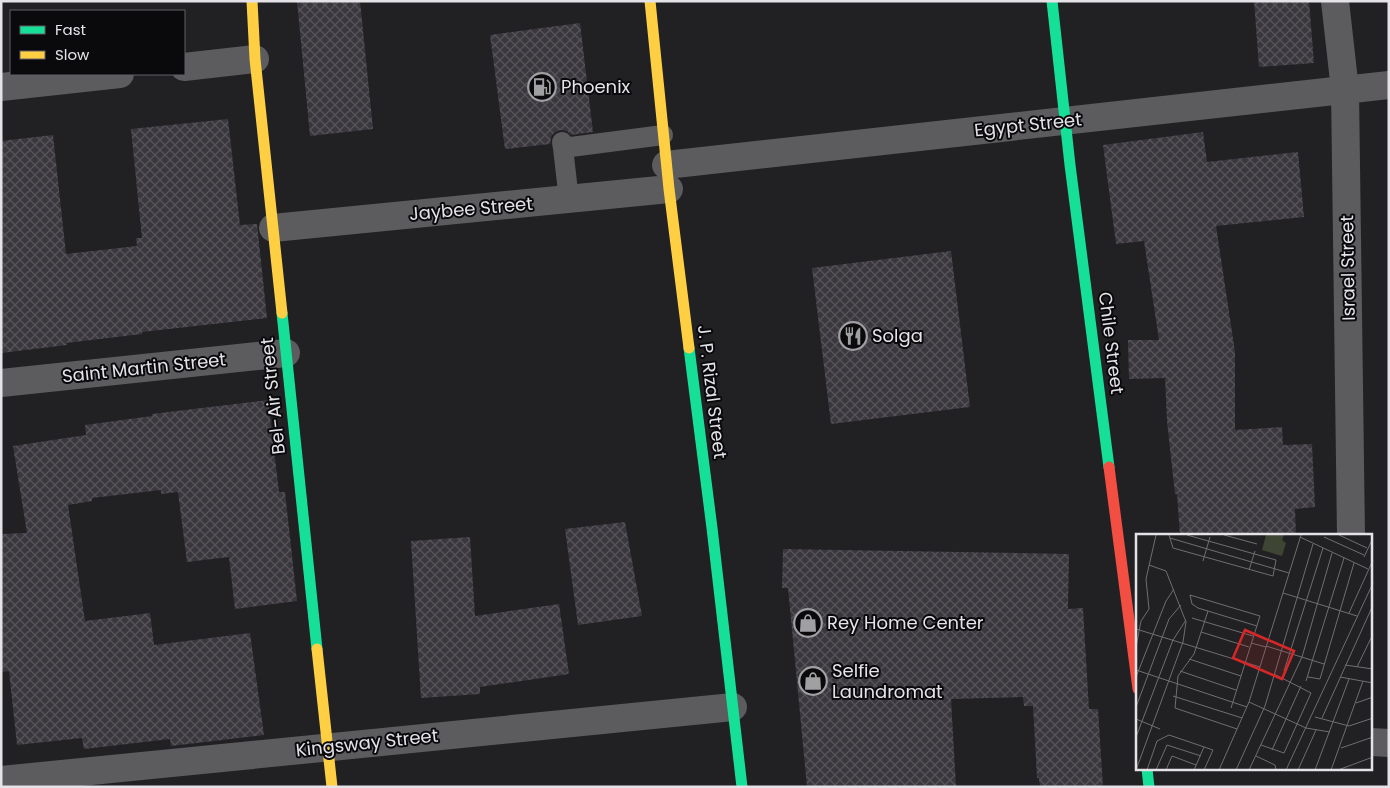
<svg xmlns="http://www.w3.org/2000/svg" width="1390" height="788" viewBox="0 0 1390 788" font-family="Poppins,sans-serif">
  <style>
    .building { fill: url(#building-cross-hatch) }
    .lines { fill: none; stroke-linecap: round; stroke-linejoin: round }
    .lane { stroke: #5c5b5e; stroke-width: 20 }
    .street { stroke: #5c5b5e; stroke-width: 28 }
    .fast { stroke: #16e098; stroke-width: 11 }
    .slow { stroke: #ffcf43; stroke-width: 11 }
    .jam { stroke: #f24e42; stroke-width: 11 }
    .labels { text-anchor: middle; stroke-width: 4; stroke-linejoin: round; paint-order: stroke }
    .poi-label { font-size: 18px; fill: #e5e3e7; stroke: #0a090c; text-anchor: start }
    .street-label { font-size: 18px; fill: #e5e3e7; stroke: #0a090c }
    .inset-road { fill: none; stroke: #6f6e71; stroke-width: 1 }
    .view { fill: #d62828; fill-opacity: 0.15; stroke: #d62828; stroke-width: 2.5 }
    .inset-edge { fill: none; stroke: #e5e3e7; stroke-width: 2.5 }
  </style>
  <defs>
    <pattern id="building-cross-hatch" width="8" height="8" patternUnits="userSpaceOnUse" patternTransform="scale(1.25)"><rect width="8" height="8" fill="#3b373e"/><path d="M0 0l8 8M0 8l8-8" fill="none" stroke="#57545a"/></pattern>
  </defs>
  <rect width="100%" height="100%" fill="#212023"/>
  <!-- building -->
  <path class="building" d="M297,1h63l13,128 -63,7z
    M1254,1h55l5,62 -55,4z
    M580,23l13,109 -22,3 -4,-4 -7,-1 -6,3 -3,4 -1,7 -45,5 -15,-114z
    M228,119l12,106 17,-1 10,94 -125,14v2l-76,9 1,2 -66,8v-212l52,-6 13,119 71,-8 -1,-8h6l-11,-109z
    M1203,132l4,30 91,-10 6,65 -88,9 19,126v78l47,-3 1,18 29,-1 3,63 -20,2 1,27h-116l-3,-42h-2l-8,-73 -2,-43 -36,1 -1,-39h31l-15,-99 -28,3 -13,-99z
    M951,251l19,156 -139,17 -19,-156z
    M268,400l11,92h6l12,109 -62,8 -6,-52 -42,5 -9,-70 -17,2v-4l-69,8v3l-24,4 17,116 65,-8 4,32 96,-12 14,102 -93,11 -1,-7 -86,10 -2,-11 -65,7 -8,-74 -8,1v-138l26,-1 -14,-87 73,-11 -1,-10 67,-9v-2z
    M625,522l17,94 -64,9 -13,-96z
    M470,537l5,79 84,-12 10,70 -89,13v7l-59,4 -10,-157z
    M783,549l286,5 -1,55 15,-1 6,101h9l5,78h-63l-1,-9h-2l-4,-72h-9l-1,-9 -72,2 5,88h-149l-19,-199h-6z"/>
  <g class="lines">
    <!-- lane -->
    <path class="lane" d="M562,142l1,6 100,-13
      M563,148l6,52"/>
    <!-- street -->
    <path class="street" d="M1335,1l10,89 6,446
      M184,67l71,-8
      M1,87l119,-13
      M666,165l723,-80
      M273,228l396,-39
      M1,383l285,-30
      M1371,742l18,1
      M1,780l732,-73"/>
    <!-- fast -->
    <path class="fast" d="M1052,1l18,164 39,302
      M282,313l35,336
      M689,348l23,180 30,259
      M1147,769l2,18"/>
    <!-- slow -->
    <path class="slow" d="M252,1l3,58 27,254
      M650,1l19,188 20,159
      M317,649l15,138"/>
    <!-- jam -->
    <path class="jam" d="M1109,467l29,222"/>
  </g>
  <!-- icons -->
  <defs>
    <symbol id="fuel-ring" viewBox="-11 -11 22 22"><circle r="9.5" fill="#0a090c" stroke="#a09fa2" stroke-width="1.5"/><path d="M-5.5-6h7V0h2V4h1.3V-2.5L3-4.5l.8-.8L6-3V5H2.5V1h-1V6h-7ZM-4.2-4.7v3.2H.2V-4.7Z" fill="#a09fa2"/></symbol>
    <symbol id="restaurant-ring" viewBox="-11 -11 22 22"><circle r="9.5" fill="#0a090c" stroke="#a09fa2" stroke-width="1.5"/><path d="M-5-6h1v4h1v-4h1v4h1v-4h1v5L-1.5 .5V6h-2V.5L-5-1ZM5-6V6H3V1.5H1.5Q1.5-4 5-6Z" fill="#a09fa2"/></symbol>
    <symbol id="shop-ring" viewBox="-11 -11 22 22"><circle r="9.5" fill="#0a090c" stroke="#a09fa2" stroke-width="1.5"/><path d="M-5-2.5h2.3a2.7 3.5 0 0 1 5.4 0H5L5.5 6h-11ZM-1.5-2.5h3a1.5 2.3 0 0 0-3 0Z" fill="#a09fa2"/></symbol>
  </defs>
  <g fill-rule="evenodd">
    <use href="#fuel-ring" x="526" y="71" width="32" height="32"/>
    <use href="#restaurant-ring" x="837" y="320" width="32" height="32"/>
    <use href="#shop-ring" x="792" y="607" width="32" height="32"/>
    <use href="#shop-ring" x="797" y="665" width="32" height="32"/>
  </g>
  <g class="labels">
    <!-- poi labels -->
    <g class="poi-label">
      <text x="561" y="93">Phoenix</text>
      <text x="872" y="342">Solga</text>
      <text x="827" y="629">Rey Home Center</text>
      <text x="832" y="677">Selfie<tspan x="832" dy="21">Laundromat</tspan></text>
    </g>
    <!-- street labels -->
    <g class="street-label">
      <text transform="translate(1028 125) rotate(-6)" y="6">Egypt Street</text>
      <text transform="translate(471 209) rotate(-5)" y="6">Jaybee Street</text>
      <text transform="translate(1348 268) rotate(-91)" y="6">Israel Street</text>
      <text transform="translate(1111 343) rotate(83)" y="6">Chile Street</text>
      <text transform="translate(144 368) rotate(-6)" y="6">Saint Martin Street</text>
      <text transform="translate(712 392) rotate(83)" y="6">J. P. Rizal Street</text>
      <text transform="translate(273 396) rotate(-96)" y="6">Bel-Air Street</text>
      <text transform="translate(367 743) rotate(-6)" y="6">Kingsway Street</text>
    </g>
  </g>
  <!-- overview -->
  <g transform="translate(1136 534)">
    <rect width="236" height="236" fill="#212023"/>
    <path d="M130,1h18l-2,5 4,3 -4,13 -20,-6z" fill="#3e4633"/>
    <path class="inset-road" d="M33,1l4,13 100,28 3,-16 -89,-25M88,1l33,9M203,1l28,13M164,3l68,32M188,3l40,18M34,4l119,35M228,23l9,-19M67,27l7,-24M113,36l6,-19M147,59l74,23M72,77l-14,43 -16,22 -3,32 62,21M213,79l24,-53M56,84l61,18M0,95l124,38M65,98l48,15M115,109l15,4M130,112l58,18M0,113l5,-26 8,-12 -3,-30 10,-44M53,125l52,17M209,131l28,4M221,133l16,-33M0,136l111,37M44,137l56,19M148,137l39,-123M0,143l30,-76 8,-12M172,143l12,2 34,-116M204,143l33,6M170,147l38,-123M37,162l69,22M113,168l57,26 24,4M220,169l17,-6M0,173l33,-88 12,-14M95,174l29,-92 -70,-21 2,9 6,4 59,18M179,183l34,9 24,-8M186,184l51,-113M0,185l24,10M0,203l37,-97 13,-20M125,211l23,8 27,-60 -37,-19M205,214l32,-11M136,216l29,-64M120,222l19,9 1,5M0,236l47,-128 3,-20 -20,-51 -17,-6M11,236l10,-29 12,-6 44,15 -9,20M20,236l11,-25 34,11M30,236l6,-14 24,9M58,236l10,-23M83,236l30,-68 52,-167M100,236l29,-64 48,-162M113,236l53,-113 30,-104M150,236l87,-187M162,236l18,-40M179,236l34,-91M195,236l32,-89M202,236l35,-13"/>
    <path class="view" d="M109,96l49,21 -12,28 -49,-21z"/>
    <rect width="236" height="236" class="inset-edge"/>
  </g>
  <!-- border -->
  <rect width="1390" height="788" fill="none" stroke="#e5e3e7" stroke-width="5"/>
  <!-- legend -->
  <rect x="10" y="10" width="175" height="65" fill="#0a090c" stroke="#626064"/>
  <rect x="20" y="26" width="25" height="8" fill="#16e098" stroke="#626064"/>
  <text x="55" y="35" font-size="15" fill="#e5e3e7">Fast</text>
  <rect x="20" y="51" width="25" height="8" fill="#ffcf43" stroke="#626064"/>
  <text x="55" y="60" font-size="15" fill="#e5e3e7">Slow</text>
</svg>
